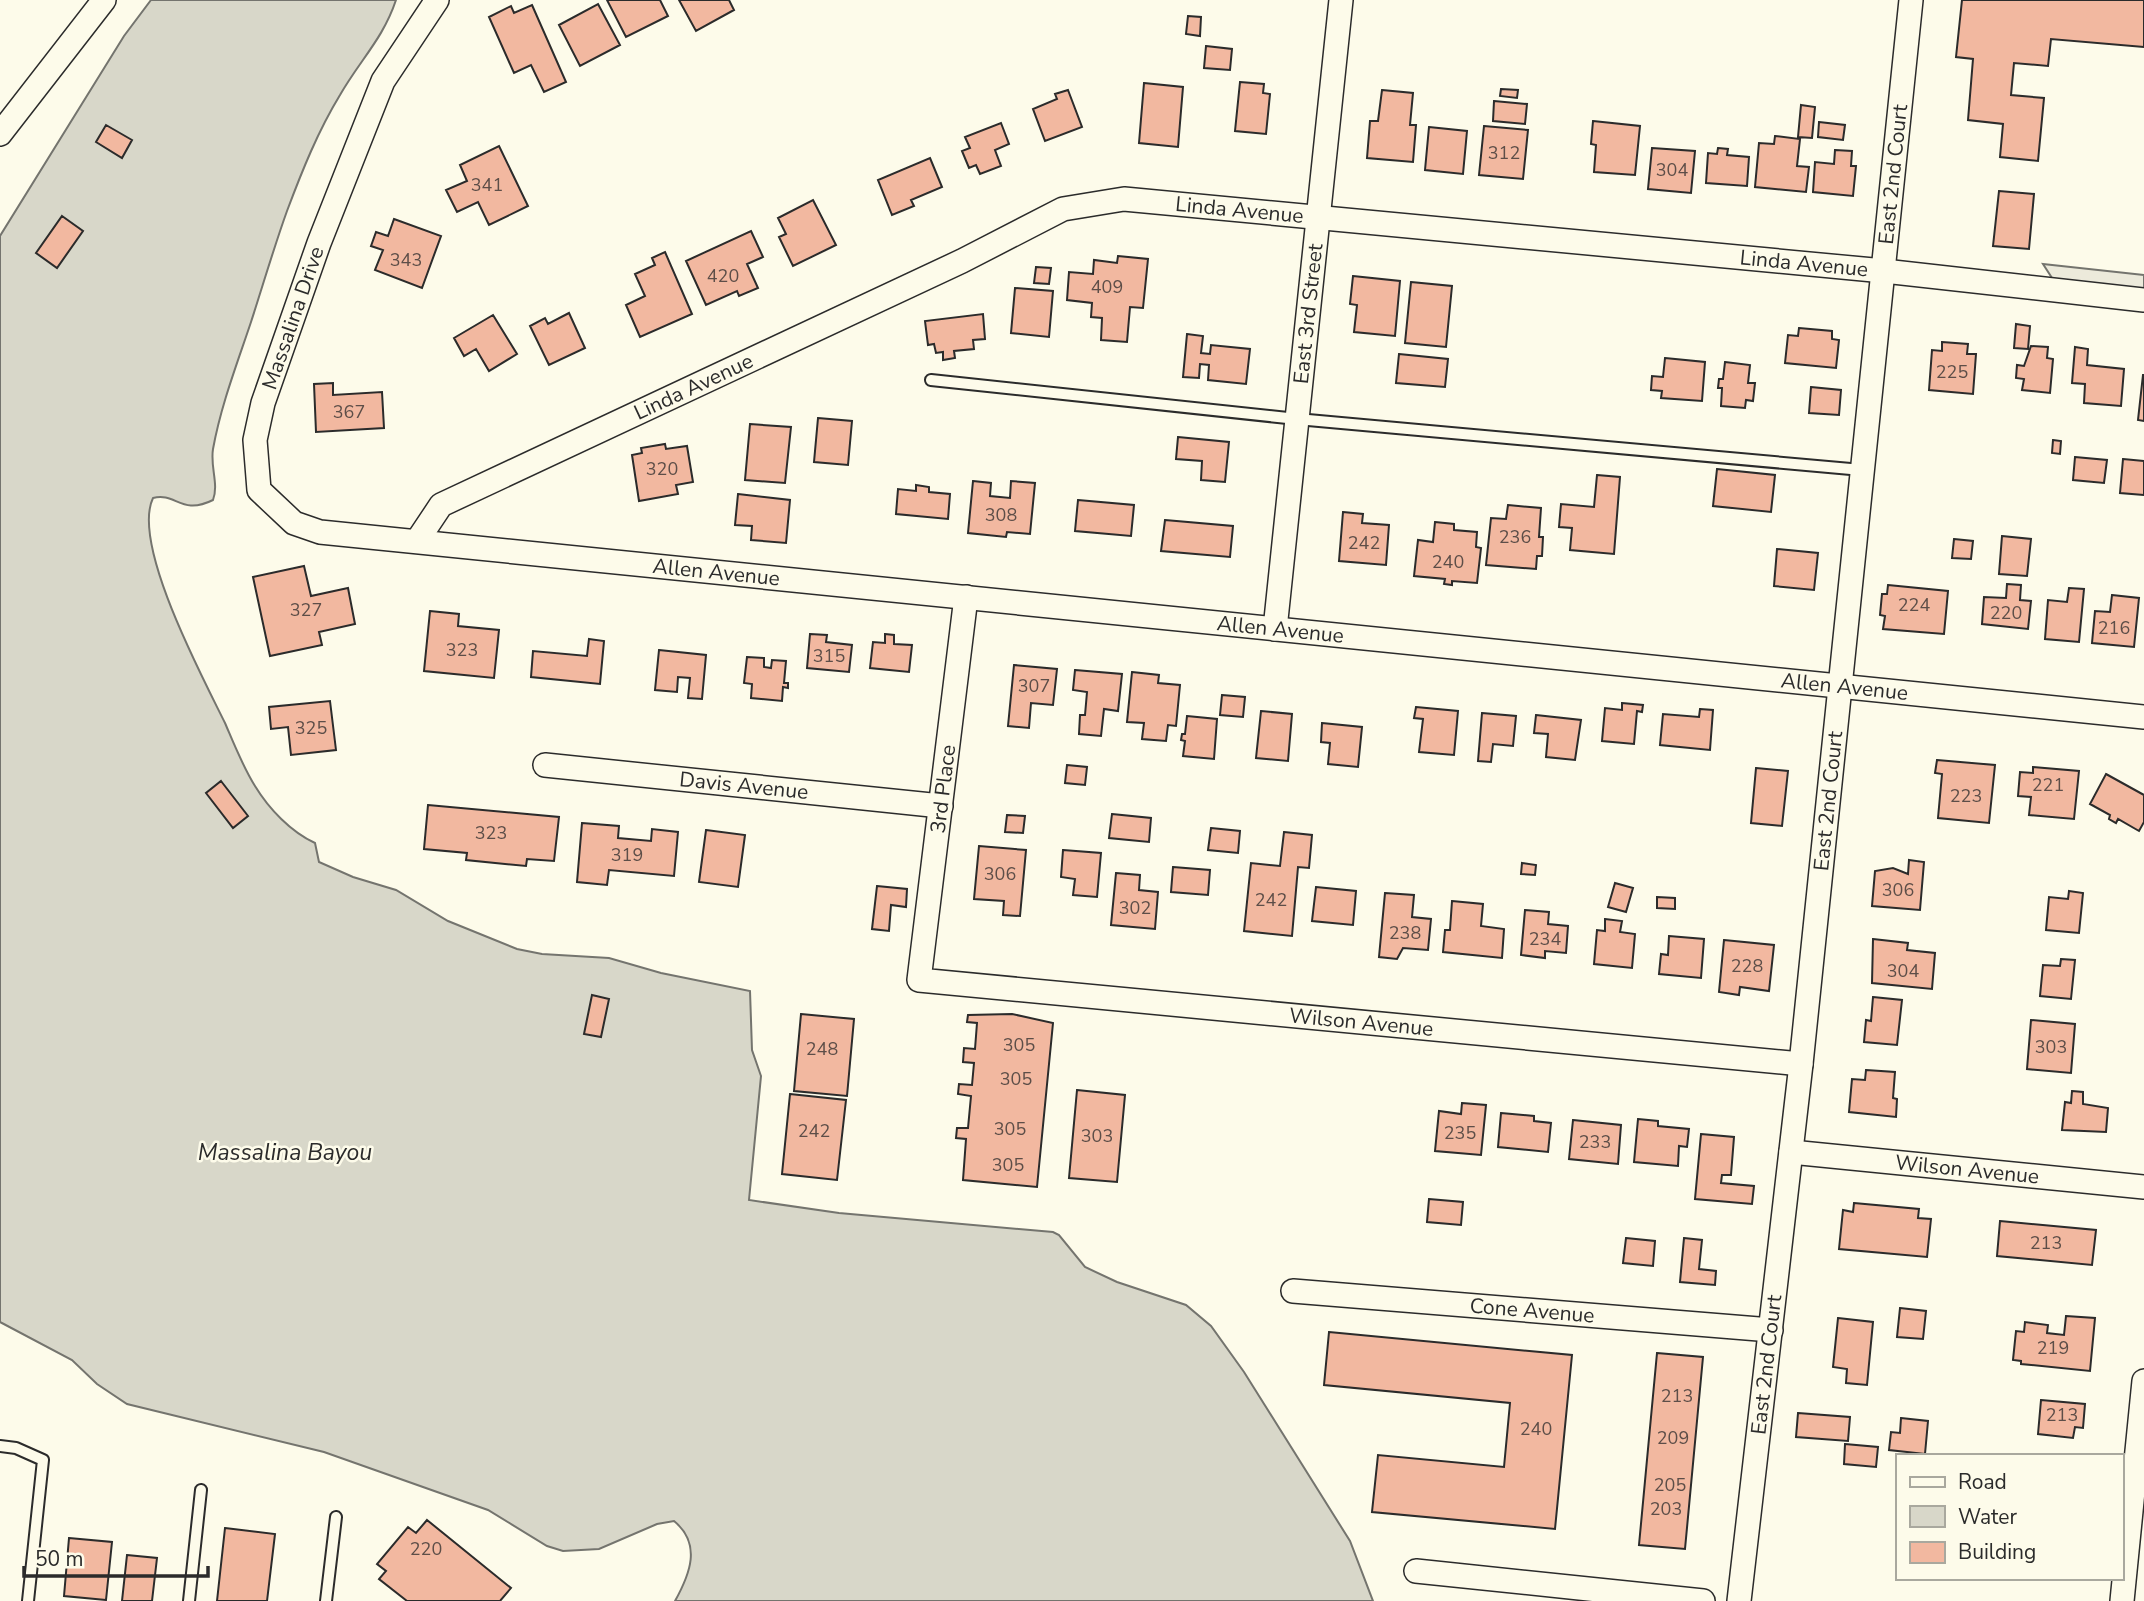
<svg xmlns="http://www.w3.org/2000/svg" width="2144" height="1601" viewBox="0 0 2144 1601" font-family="'Nunito Sans',sans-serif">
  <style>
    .parking { fill: #eceadb; stroke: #74746e; stroke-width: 2 }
    .water { fill: #d8d7c9; stroke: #74746e; stroke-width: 2 }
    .building { fill: #f2b8a0; stroke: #2b2b2b; stroke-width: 2 }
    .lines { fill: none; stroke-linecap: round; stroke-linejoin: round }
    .service-casing { stroke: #2b2b2b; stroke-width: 14 }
    .minor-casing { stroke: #2b2b2b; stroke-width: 26 }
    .service { stroke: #fdfbea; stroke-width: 10 }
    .minor { stroke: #fdfbea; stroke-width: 23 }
    .labels { text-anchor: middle; stroke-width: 5; stroke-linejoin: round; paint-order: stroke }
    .number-label { font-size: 18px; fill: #5d4e48 }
    .street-label { font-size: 21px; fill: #2b2b2b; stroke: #fdfbea }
    .water-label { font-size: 23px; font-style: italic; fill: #2b2b2b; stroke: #fdfbea }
  </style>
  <rect width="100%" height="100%" fill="#fdfbea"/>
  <!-- parking -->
  <path class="parking" d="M2043,264l101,11v16l-90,-10z"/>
  <!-- water -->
  <path class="water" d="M151,0h245c-13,39 -36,60 -56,95 -22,36 -38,76 -53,116 -13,36 -24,74 -36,111 -14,42 -30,83 -38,127 -3,18 6,35 0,51 -32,16 -37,-8 -60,-2 -22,46 50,180 72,225 9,21 18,44 30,63 14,23 36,46 60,57l4,19 34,15 43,13 52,31 69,28 25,5 67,4 52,15 89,18 2,59 9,26 -12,124 90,13 214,19 6,3 26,32 32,15 69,23 25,21 33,46 106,169 23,60h-698c15,-27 27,-57 -1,-80l-17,3 -58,25 -36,2 -16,-5 -59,-36 -164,-58 -197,-48 -30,-20 -25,-24 -72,-38v-1086l124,-200z"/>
  <!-- building -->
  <path class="building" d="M607,0h53l8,16 -42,21z
    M679,0h50l5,10 -38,21z
    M1962,0h182v47l-93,-8 -3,27 -34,-3 -3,32 33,3 -6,63 -38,-4 3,-33 -35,-4 5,-61 -17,-2z
    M598,4l22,41 -40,21 -21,-41z
    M532,5l34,77 -22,10 -13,-27 -17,8 -25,-56 22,-11 3,7z
    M1188,16l13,1 -1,19 -14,-2z
    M1206,46l26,3 -2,21 -26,-2z
    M1240,82l24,2 -1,9 7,1 -4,40 -31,-3z
    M1144,83l39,4 -5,60 -39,-4z
    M1501,89l17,1 -1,8 -17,-2z
    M1068,90l14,37 -37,14 -12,-32 24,-10 -2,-5z
    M1382,90l31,3 -3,32h6l-3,37 -46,-4 3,-37h8z
    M1494,101l33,3 -2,20 -32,-3z
    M1801,105l14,2 -3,31 -14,-1z
    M1593,121l47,5 -5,49 -41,-3 2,-27 -5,-1z
    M1819,122l26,3 -2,15 -25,-3z
    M1001,123l8,21 -14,6 6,16 -21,8 -4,-9 -7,3 -7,-17 8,-3 -5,-11z
    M106,125l26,15 -10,18 -26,-16z
    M1484,126l44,4 -5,49 -44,-4z
    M1429,127l38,4 -4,43 -38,-4z
    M1775,136l25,3 -3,27 12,1 -3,25 -51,-5 4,-44 15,1z
    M499,146l29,60 -39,19 -11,-23 -21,10 -11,-22 21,-9 -7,-16z
    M1652,148l43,3 -4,42 -43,-4z
    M1718,148l10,1 -1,6 22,2 -2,29 -41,-3 2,-30 9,1z
    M1835,150l17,1 -1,15h5l-3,30 -40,-4 2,-30 19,2z
    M930,158l12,29 -31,13 3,6 -22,9 -14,-35z
    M1999,191l35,3 -5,55 -36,-3z
    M813,200l23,45 -43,21 -14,-29 7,-3 -8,-16z
    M62,216l21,15 -26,37 -21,-15z
    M394,219l47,17 -19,52 -47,-18 8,-20 -12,-4 5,-14 12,4z
    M751,231l12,26 -16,7 11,24 -19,8 -2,-5 -31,14 -20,-44z
    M665,252l27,62 -52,23 -14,-32 19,-9 -10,-22 20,-9 -3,-7z
    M1118,256l30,3 -5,49 -13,-1 -3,35 -26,-2 1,-22 -11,-1 1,-14 -25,-3 2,-28 24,2 1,-14 23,3z
    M1036,267l15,1 -2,16 -15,-1z
    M1353,276l47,5 -5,55 -41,-4 3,-27 -7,-1z
    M1411,282l41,4 -6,61 -41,-4z
    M1015,288l38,3 -4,46 -38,-4z
    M569,313l16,35 -36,17 -19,-39 15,-8 3,6z
    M983,314l2,25 -12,1 1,9 -20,2 1,7 -12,2v-8l-7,1 -2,-9 -6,1 -3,-24z
    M493,315l24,39 -28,17 -13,-22 -12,7 -10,-18z
    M2016,324l14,2 -2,23 -14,-1z
    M1799,328l33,3v8l7,1 -3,28 -51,-5 3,-28 10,1z
    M1187,334l16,2 -2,17 9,1 1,-9 39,4 -4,35 -38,-4 1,-15 -9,-1 -1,14 -16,-1z
    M1942,342l26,2 -1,10h9l-3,40 -44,-4 3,-40 10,1z
    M2031,346l17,1 -1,11 6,1 -3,34 -28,-3 2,-11 -8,-1 1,-13 7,1z
    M2075,347l13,2 -1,16 37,4 -3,37 -37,-3 1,-19 -13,-1z
    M1399,354l49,5 -3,28 -49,-4z
    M1665,358l40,4 -3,39 -41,-3 1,-7 -11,-1 1,-14 11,1z
    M1725,362l25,3 -2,18h7l-2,18 -7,-1 -1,8 -24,-2 1,-18h-4l1,-9h4z
    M2143,375h1v46l-6,-1z
    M333,383v12l49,-3 2,36 -68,4 -2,-48z
    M1811,387l30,3 -2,25 -30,-2z
    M818,418l34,3 -4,44 -34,-3z
    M750,424l41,3 -6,56 -40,-3z
    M1178,437l51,5 -4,40 -24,-2 1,-19 -26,-2z
    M2053,440l8,1 -1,13 -8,-1z
    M665,444l1,5 21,-3 6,36 -17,3 2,9 -39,7 -7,-46 10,-2 -1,-5z
    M2075,457l32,3 -3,23 -31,-3z
    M2123,459l21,2v34l-24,-2z
    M1717,469l58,6 -4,37 -58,-6z
    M1597,475l23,2 -6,77 -44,-4 2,-22 -13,-1 2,-23 33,3z
    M973,481l18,2 -1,13 20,2 1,-17 24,2 -5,51 -23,-2 -1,5 -38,-4z
    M916,485l13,2v5l21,2 -2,25 -52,-5 2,-25 18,2z
    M738,494l52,6 -4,43 -35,-3 1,-14 -17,-1z
    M1078,500l56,5 -3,31 -56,-5z
    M1508,505l33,3 -2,29h4l-1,19h-5l-1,13 -50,-4 5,-47 15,1z
    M1343,512l20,2 -1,9 27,2 -3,40 -47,-4z
    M1165,520l68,6 -3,31 -69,-6z
    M1435,522l19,2v6l23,2 -1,15 5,1 -4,35 -25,-2v4l-8,-1 1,-5 -31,-3 4,-36 15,2z
    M2002,536l29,3 -4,37 -28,-2z
    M1954,539l19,2 -2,18 -19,-1z
    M1777,549l41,4 -4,37 -40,-4z
    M304,566l7,30 37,-8 7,36 -36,8 3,13 -52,11 -17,-79z
    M2007,584l14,1 -1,15 11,1 -3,28 -46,-5 2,-27 22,1z
    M1888,585l60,6 -4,43 -61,-5 2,-13 -5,-1 2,-21h5z
    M2069,588l15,1 -5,53 -34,-3 3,-39 19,2z
    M2112,595l27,3 -5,49 -42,-4 3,-32 15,1z
    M430,611l29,3 -1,12 41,4 -5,48 -70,-7z
    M810,634l17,1 -1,7 26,3 -3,27 -42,-4z
    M885,634l9,1v9l18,1 -3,27 -39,-4 3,-26 12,1z
    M589,639l15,2 -4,43 -69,-7 2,-26 54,5z
    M659,650l47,5 -4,44 -14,-1 2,-20 -12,-1 -1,15 -22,-2z
    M747,657l17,1v9l7,1 1,-8 14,1 -2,22h4v5l-5,-1 -1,14 -31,-3 1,-14 -8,-1z
    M1014,665l43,4 -4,36 -22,-2 -2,25 -21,-2z
    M1075,670l47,4 -4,37 -14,-2 -3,27 -22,-2 1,-19h5l2,-23 -14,-2z
    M1132,672l27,3 -1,8 22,2 -4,41 -8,-1 -2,16 -24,-2 2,-16 -17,-1z
    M1222,695l23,2 -2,20 -23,-2z
    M330,701l6,49 -45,5 -3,-28 -17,2 -2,-22z
    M1622,703l21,2 -1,7 -5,-1 -3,33 -32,-3 3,-33 17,2z
    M1416,707l42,4 -4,44 -35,-3 4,-33 -9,-1z
    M1700,709l13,1 -3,40 -50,-5 3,-31 36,3z
    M1261,711l31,3 -4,47 -32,-3z
    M1482,713l34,3 -3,30 -20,-2 -2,18 -13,-1z
    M1536,715l45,5 -6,40 -29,-3 2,-23 -14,-1z
    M1187,716l30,3 -3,40 -31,-3 2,-15 -4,-1 1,-6h3z
    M1322,723l40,4 -4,40 -30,-3 2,-21 -9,-1z
    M1937,760l58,5 -6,58 -51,-5 4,-44 -7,-1z
    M1067,765l20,2 -2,18 -20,-2z
    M2033,767l46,4 -5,48 -45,-4 2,-18 -13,-1 2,-24 13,1z
    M1756,768l32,3 -6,55 -31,-3z
    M2106,774l38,21v27l-5,9 -21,-12 -2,4 -7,-4 1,-4 -20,-11z
    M221,781l27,35 -15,12 -27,-35z
    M428,805l131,12 -5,44 -27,-2 -1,7 -60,-6 1,-7 -43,-4z
    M1112,814l39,4 -2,24 -40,-4z
    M1007,815l18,1 -2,17 -18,-1z
    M582,823l37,3 -1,12 33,3 1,-12 26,3 -4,44 -65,-6 -2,15 -30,-3z
    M1211,828l29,3 -2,22 -30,-3z
    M706,830l39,5 -7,52 -39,-5z
    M1284,832l28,3 -3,33 -11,-1 -6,69 -48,-5 7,-68 29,3z
    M979,846l47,4 -6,66 -17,-1 1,-14 -30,-2z
    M1063,850l38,3 -4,44 -24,-2 2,-16 -14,-2z
    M1909,860l15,2 -4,48 -48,-4 3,-35 18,-3 15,6z
    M1522,863l14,2 -1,10 -14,-1z
    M1173,867l37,3 -2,25 -37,-3z
    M1116,873l24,2 -1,15 19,2 -3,37 -44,-4z
    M1615,883l18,5 -7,24 -18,-5z
    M877,886l30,3 -1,18 -15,-2 -2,26 -17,-2z
    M1316,887l40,4 -3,34 -41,-4z
    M2069,891l14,2 -4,40 -33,-3 3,-33 19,2z
    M1385,893l29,2 -2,22 19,2 -3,31 -25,-2 -6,11 -18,-2z
    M1657,897l18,1v11l-18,-1z
    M1452,901l31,3 -2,22 23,3 -2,29 -59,-6 2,-22h5z
    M1525,910l24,2 -1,12 20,2 -2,27 -21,-2v7l-24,-3z
    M1605,919l17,2 -2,11 15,2 -3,34 -38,-4 3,-34 8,1z
    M1669,936l35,3 -3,39 -42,-4 2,-20 7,1z
    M1873,939l35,4 -1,7 28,3 -3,36 -60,-6z
    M1724,940l50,5 -5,46 -29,-4 -1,8 -20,-3z
    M2061,959l14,1 -4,39 -31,-3 3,-31 17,1z
    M592,995l17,4 -8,38 -17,-3z
    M1873,997l29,3 -5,45 -33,-3 2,-22 5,1z
    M801,1014l53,5 -7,77 -53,-5z
    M1012,1014l41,9 -16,164 -74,-7 3,-41 -10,-1 1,-10h11l3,-32 -13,-2 1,-10 13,1 2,-22 -11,-1 1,-14 11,1 2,-26 -10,-1 1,-7z
    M2031,1020l44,4 -4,49 -44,-4z
    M1866,1070l29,2 -2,26 4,1 -1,18 -47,-5 3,-33 13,1z
    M1077,1090l48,5 -8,87 -48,-4z
    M2072,1091l11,1v12l25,4 -2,24 -44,-2 3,-28 6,1z
    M790,1094l56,6 -9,80 -55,-6z
    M1462,1103l24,2 -5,50 -46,-4 4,-40 22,3z
    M1501,1113l33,3v5l17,2 -3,29 -50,-5z
    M1638,1119l20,2v5l31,3 -2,18 -8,-1 -1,20 -44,-4z
    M1573,1120l48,5 -3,39 -49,-5z
    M1701,1134l33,3 -3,38h-9l-1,8 33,3 -2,18 -57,-5z
    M1429,1199l34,3 -2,23 -34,-3z
    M1854,1203l65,6 -1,9 13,1 -4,38 -88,-8 4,-39 10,2z
    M2000,1221l96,9 -4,35 -95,-9z
    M1626,1238l29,3 -2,25 -30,-3z
    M1684,1238l18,2 -3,29 17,2 -1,14 -35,-3z
    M1900,1308l26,3 -3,28 -26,-2z
    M2066,1316l29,2 -5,53 -69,-7v-3l-8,-1 3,-29 8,1 1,-10 23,3 -1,8 17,2z
    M1838,1318l35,4 -6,63 -21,-2 1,-14 -14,-2z
    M1329,1332l243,23 -17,174 -183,-17 6,-57 126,12 6,-64 -186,-18z
    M1657,1353l46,4 -18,192 -46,-4z
    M2041,1400l44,4 -2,24 -8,-1 -2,11 -35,-4z
    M1798,1413l52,4 -2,24 -52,-4z
    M1901,1418l27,3 -3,33 -36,-4 2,-18 9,1z
    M1845,1444l33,3 -2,20 -32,-3z
    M427,1520l84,68 -11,13h-93l-28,-22 7,-8 -9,-7 31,-37 8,6z
    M225,1528l50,6 -8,67h-50z
    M69,1538l43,4 -6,58 -42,-4z
    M127,1555l30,3 -5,43h-30z"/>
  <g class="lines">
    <defs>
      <path id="service" d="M931,380l366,39 565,51
        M0,1446l16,2 27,12 -15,141
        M189,1601l12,-111
        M326,1601l10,-84"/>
      <g id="minor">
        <path id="s1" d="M437,0l-54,81 -64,162 -56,160 -8,37 4,50 35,33 26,9 1824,185"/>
        <path d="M0,134l104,-134"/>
        <path id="s2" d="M417,541l24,-36 521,-244 101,-52 61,-10 760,72 260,29"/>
        <path id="s3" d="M966,597l-47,383 882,84"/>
        <path id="s4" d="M1275,629l66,-629"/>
        <path id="s5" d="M545,765l396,41"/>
        <path id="s6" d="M1791,1152l353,35"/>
        <path id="s7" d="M1293,1291l478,39"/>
        <path d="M1416,1571l287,30"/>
        <path id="s8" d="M1739,1601l62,-537 110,-1064"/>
        <path d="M2122,1601l22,-220"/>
      </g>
    </defs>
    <!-- service casing -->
    <use href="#service" class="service-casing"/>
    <!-- minor casing -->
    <use href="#minor" class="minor-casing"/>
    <!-- service -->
    <use href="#service" class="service"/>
    <!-- minor -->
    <use href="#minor" class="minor"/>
  </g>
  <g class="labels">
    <!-- number labels -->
    <g class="number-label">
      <text x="1504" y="159">312</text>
      <text x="1672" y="176">304</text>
      <text x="487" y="191">341</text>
      <text x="406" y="266">343</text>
      <text x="723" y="282">420</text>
      <text x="1107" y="293">409</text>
      <text x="1952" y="378">225</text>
      <text x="349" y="418">367</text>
      <text x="662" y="475">320</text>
      <text x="1001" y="521">308</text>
      <text x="1515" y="543">236</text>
      <text x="1364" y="549">242</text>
      <text x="1448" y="568">240</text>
      <text x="1914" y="611">224</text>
      <text x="306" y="616">327</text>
      <text x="2006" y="619">220</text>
      <text x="2114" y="634">216</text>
      <text x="462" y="656">323</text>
      <text x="829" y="662">315</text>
      <text x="1034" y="692">307</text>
      <text x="311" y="734">325</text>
      <text x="2048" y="791">221</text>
      <text x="1966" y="802">223</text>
      <text x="491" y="839">323</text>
      <text x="627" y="861">319</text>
      <text x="1000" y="880">306</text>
      <text x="1898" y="896">306</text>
      <text x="1271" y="906">242</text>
      <text x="1135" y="914">302</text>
      <text x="1405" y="939">238</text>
      <text x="1545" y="945">234</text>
      <text x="1747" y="972">228</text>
      <text x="1903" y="977">304</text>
      <text x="1019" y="1051">305</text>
      <text x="2051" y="1053">303</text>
      <text x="822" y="1055">248</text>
      <text x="1016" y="1085">305</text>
      <text x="1010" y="1135">305</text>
      <text x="814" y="1137">242</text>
      <text x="1460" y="1139">235</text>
      <text x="1097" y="1142">303</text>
      <text x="1595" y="1148">233</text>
      <text x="1008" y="1171">305</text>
      <text x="2046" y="1249">213</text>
      <text x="2053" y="1354">219</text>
      <text x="1677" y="1402">213</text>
      <text x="2062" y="1421">213</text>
      <text x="1536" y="1435">240</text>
      <text x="1673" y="1444">209</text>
      <text x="1670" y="1491">205</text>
      <text x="1666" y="1515">203</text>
      <text x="426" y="1555">220</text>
    </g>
    <!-- street labels -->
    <g class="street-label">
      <text dy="7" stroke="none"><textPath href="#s8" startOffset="1435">East 2nd Court</textPath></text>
      <text dy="7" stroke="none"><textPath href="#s2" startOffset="910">Linda Avenue</textPath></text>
      <text dy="7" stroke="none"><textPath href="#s2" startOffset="1477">Linda Avenue</textPath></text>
      <text dy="7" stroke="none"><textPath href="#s4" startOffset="317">East 3rd Street</textPath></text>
      <text transform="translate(293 318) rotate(-71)" y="7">Massalina Drive</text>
      <text dy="7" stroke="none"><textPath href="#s2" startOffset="322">Linda Avenue</textPath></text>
      <text dy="7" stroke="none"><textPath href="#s1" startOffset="1003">Allen Avenue</textPath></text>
      <text dy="7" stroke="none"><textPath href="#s1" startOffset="1570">Allen Avenue</textPath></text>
      <text dy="7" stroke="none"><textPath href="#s1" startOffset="2137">Allen Avenue</textPath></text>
      <text dy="7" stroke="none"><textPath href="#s5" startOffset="200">Davis Avenue</textPath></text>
      <text transform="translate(943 789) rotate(-83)" y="7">3rd Place</text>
      <text dy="7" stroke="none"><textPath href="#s8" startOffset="805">East 2nd Court</textPath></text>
      <text dy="7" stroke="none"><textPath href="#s3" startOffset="830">Wilson Avenue</textPath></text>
      <text dy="7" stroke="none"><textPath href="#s6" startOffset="177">Wilson Avenue</textPath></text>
      <text dy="7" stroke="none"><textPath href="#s7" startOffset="240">Cone Avenue</textPath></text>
      <text dy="7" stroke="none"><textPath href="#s8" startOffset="238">East 2nd Court</textPath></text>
    </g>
    <!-- water labels -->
    <g class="water-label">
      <text x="285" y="1160">Massalina Bayou</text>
    </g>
  </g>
  <!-- legend -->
  <rect x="1896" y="1454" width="228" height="126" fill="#fdfbea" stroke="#a9a89e" stroke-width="2"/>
  <rect x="1910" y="1477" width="35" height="10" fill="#fdfbea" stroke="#a9a89e" stroke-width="2"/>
  <text x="1958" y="1489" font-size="21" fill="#2b2b2b">Road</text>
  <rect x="1910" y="1506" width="35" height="21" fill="#d8d7c9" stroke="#a9a89e" stroke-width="2"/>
  <text x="1958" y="1524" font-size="21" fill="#2b2b2b">Water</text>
  <rect x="1910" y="1542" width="35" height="21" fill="#f2b8a0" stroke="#a9a89e" stroke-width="2"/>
  <text x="1958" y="1559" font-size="21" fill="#2b2b2b">Building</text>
  <!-- scale -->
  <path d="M24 1566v10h184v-10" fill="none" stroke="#2b2b2b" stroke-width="3.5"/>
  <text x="35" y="1566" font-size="21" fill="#2b2b2b" stroke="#fdfbea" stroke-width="5" paint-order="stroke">50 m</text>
</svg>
